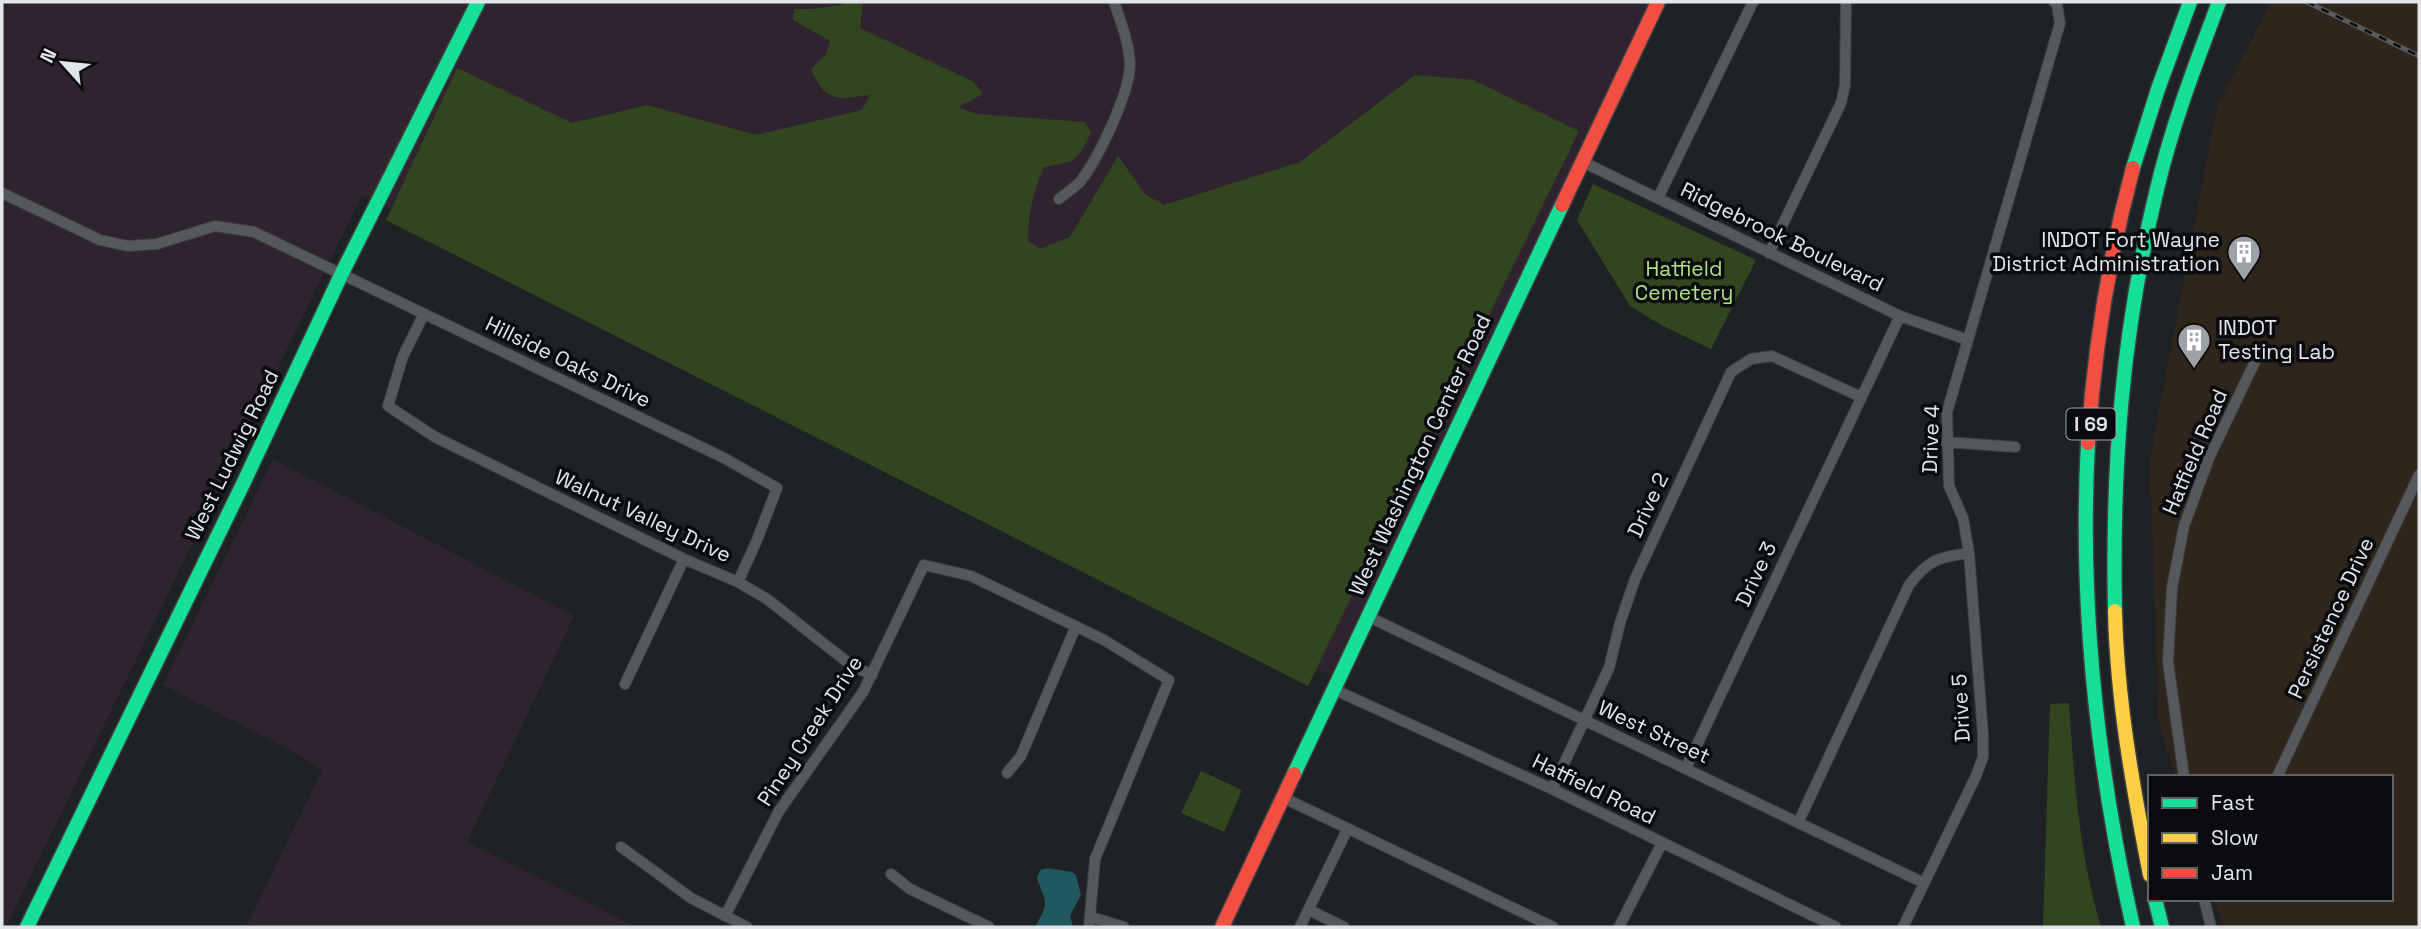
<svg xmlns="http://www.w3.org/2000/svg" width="2421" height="929" viewBox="0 0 2421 929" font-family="'Space Grotesk',sans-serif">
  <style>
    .commercial { fill: #30251b }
    .industrial { fill: #2e232f }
    .green { fill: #31451f }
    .water { fill: #1f585f }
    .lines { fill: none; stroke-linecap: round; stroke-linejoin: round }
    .street-casing { stroke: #3c4042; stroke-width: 12 }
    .fast-casing { stroke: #3c4042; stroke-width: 17 }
    .slow-casing { stroke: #3c4042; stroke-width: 17 }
    .jam-casing { stroke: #3c4042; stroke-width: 17 }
    .street { stroke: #56595b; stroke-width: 10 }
    .fast { stroke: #16e098; stroke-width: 14 }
    .slow { stroke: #ffcf43; stroke-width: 14 }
    .jam { stroke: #f24e42; stroke-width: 14 }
    .rail-casing { stroke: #585b5d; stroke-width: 5 }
    .rail { stroke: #090b0e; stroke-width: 2.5; stroke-dasharray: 8; stroke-linecap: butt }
    .labels { text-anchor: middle; stroke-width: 7; stroke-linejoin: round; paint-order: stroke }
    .shield { fill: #090b0e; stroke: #a1a4a8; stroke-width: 2 }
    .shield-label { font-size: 19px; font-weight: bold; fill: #e2e6ea }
    .street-label { font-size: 21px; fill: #e2e6ea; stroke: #090b0e }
    .poi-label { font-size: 21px; fill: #e2e6ea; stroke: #090b0e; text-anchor: end }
    .park-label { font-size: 21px; fill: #ade081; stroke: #090b0e }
  </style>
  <rect width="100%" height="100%" fill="#1f2225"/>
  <!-- commercial -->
  <path class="commercial" d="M2271,2h148v925h-196l-9,-28h177v-122h-215l-17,-53 -9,-265 67,-352z"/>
  <!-- industrial -->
  <path class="industrial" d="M2,2h1651l-320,675 -971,-482 -356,732h-4z
    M273,459l301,157 -107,226 169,85h-390l76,-157 -34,-21 -125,-64z"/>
  <!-- green -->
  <path class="green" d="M844,2h19l-3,26 114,54 9,12 -25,13 19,7 108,8 6,11c-15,30 -15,28 -47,34 -11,24 -16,48 -16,74l12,8 30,-12 48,-81 27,38 19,11 136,-43 115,-87 58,5 106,51 -271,555 -922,-466 71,-152 115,55 75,-18 109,30 106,-25 8,-15c-33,4 -44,9 -59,-26l15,-15 4,-13 -37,-21 1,-11h19l28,-4z
    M1593,184l163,76 -45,89 -50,-24 -31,-19 -53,-86z
    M2069,703c5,76 10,151 32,224h-58l7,-223z
    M1201,771l41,19 -18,42 -43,-19z"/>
  <!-- water -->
  <path class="water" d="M1047,868l25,4 4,3 5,20 -11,21 3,11h-37c2,-8 8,-13 9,-22 1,-9 -7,-19 -8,-29l4,-6z"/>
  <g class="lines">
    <defs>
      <path id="street" d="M1583,162l317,154 68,24
        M2,193l98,47 28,6 29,-2 58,-18 39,6 470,226 53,30 -20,52 -19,42
        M1658,198l95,-196
        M1059,199c7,-6 15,-11 21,-17 18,-23 50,-89 50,-118 -1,-21 -9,-42 -16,-62
        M1769,253l72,-150 4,-18 1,-83
        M424,314l-21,42 -15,50 47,31 249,122 54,23 29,17 84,66 21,10
        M1946,442l69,5
        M1367,616l557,267
        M625,684l59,-125
        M1333,689l219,100 284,138
        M1686,768l214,-452
        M1007,773l14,-17 55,-130
        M2184,777l-16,-115 4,-74 12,-62 25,-68 50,-105
        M2277,777l142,-302
        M1552,789l57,-121 11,-45 15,-44 96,-207 20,-13 21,-3 89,41
        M1284,798l269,129
        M1798,823l111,-238c20,-26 28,-27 60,-32
        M621,847l70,51 56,29
        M891,874l19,15 79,38
        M2204,899l7,28
        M1309,910l35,17
        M725,916l54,-105 84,-119 61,-127 47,11 133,64 65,40 -74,179 -6,68
        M1091,917l33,10
        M1300,927l47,-97
        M1619,927l43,-84
        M1903,927l73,-151 7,-19v-22l-14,-182 -6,-35 -14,-32 -2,-74 113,-389 -3,-18 -3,-3"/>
      <path id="fast" d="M2133,168l25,-79 32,-87
        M2088,443c-9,164 9,324 45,484
        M2115,611c-3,-147 7,-279 42,-422 15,-64 39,-126 62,-187
        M1294,774l268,-569
        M2155,899l7,28
        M27,927l215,-441 100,-213 136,-271"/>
      <path id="slow" d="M2115,611c2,89 18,177 35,264"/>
      <path id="jam" d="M1562,205l96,-203
        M2088,443c6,-92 21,-186 45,-275
        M1222,927l72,-153"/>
    </defs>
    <!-- street casing -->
    <use href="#street" class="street-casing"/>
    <!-- fast casing -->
    <use href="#fast" class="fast-casing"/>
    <!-- slow casing -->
    <use href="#slow" class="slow-casing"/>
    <!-- jam casing -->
    <use href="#jam" class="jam-casing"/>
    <!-- street -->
    <use href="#street" class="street"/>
    <!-- fast -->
    <use href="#fast" class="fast"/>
    <!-- slow -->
    <use href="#slow" class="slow"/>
    <!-- jam -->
    <use href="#jam" class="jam"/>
    <defs>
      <path id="rail" d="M2307,2l112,54"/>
    </defs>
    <!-- rail casing -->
    <use href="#rail" class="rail-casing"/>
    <!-- rail -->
    <use href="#rail" class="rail"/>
  </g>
  <!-- icons -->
  <defs>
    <symbol id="building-pin" viewBox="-11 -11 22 30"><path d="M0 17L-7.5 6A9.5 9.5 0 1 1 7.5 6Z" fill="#9ea1a5" stroke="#090b0e"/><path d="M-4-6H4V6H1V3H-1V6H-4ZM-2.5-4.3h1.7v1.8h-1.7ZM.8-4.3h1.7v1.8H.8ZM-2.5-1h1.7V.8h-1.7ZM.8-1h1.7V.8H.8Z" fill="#fff"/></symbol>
  </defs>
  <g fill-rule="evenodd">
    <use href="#building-pin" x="2225" y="233" width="38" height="52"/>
    <use href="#building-pin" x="2175" y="321" width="38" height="52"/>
  </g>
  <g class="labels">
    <!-- shield labels -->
    <rect class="shield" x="2066.5" y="408.5" width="49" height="31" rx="5"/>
    <g class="shield-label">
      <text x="2091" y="431">I 69</text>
    </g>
    <!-- street labels -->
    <g class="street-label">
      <text transform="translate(1782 237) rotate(26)" y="7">Ridgebrook Boulevard</text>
      <text transform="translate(568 362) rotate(26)" y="7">Hillside Oaks Drive</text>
      <text transform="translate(1931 439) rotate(-88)" y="7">Drive 4</text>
      <text transform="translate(2195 452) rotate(-67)" y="7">Hatfield Road</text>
      <text transform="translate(232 455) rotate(-64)" y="7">West Ludwig Road</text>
      <text transform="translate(1420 455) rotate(-65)" y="7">West Washington Center Road</text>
      <text transform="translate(1648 505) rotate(-65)" y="7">Drive 2</text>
      <text transform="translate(643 516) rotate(25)" y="7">Walnut Valley Drive</text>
      <text transform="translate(1756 574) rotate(-65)" y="7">Drive 3</text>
      <text transform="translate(2331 618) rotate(-65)" y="7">Persistence Drive</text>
      <text transform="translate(1961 708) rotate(-93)" y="7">Drive 5</text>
      <text transform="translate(810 731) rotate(-57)" y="7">Piney Creek Drive</text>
      <text transform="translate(1654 732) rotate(25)" y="7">West Street</text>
      <text transform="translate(1594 789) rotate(26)" y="7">Hatfield Road</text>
    </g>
    <!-- poi labels -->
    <g class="poi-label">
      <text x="2220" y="247">INDOT Fort Wayne<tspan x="2220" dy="24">District Administration</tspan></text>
      <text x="2218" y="335" text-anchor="start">INDOT<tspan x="2218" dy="24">Testing Lab</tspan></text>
    </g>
    <!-- park labels -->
    <g class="park-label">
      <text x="1684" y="276">Hatfield<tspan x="1684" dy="24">Cemetery</tspan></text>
    </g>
  </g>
  <!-- border -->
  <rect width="2421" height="929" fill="none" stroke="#e2e6ea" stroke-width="7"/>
  <!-- legend -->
  <rect x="2148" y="775" width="245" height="126" fill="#090b0e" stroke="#606366" stroke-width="2"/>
  <rect x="2162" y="798" width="35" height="10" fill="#16e098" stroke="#606366" stroke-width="2"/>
  <text x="2211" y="810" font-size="21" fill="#e2e6ea">Fast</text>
  <rect x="2162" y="833" width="35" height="10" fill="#ffcf43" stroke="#606366" stroke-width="2"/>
  <text x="2211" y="845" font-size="21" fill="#e2e6ea">Slow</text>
  <rect x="2162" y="868" width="35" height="10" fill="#f24e42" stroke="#606366" stroke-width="2"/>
  <text x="2211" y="880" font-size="21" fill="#e2e6ea">Jam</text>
  <!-- north arrow -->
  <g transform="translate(63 63) rotate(297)" stroke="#090b0e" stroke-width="5" paint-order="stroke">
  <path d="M0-5L12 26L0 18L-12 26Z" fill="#e2e6ea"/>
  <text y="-10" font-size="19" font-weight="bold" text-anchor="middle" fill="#e2e6ea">N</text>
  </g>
</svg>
